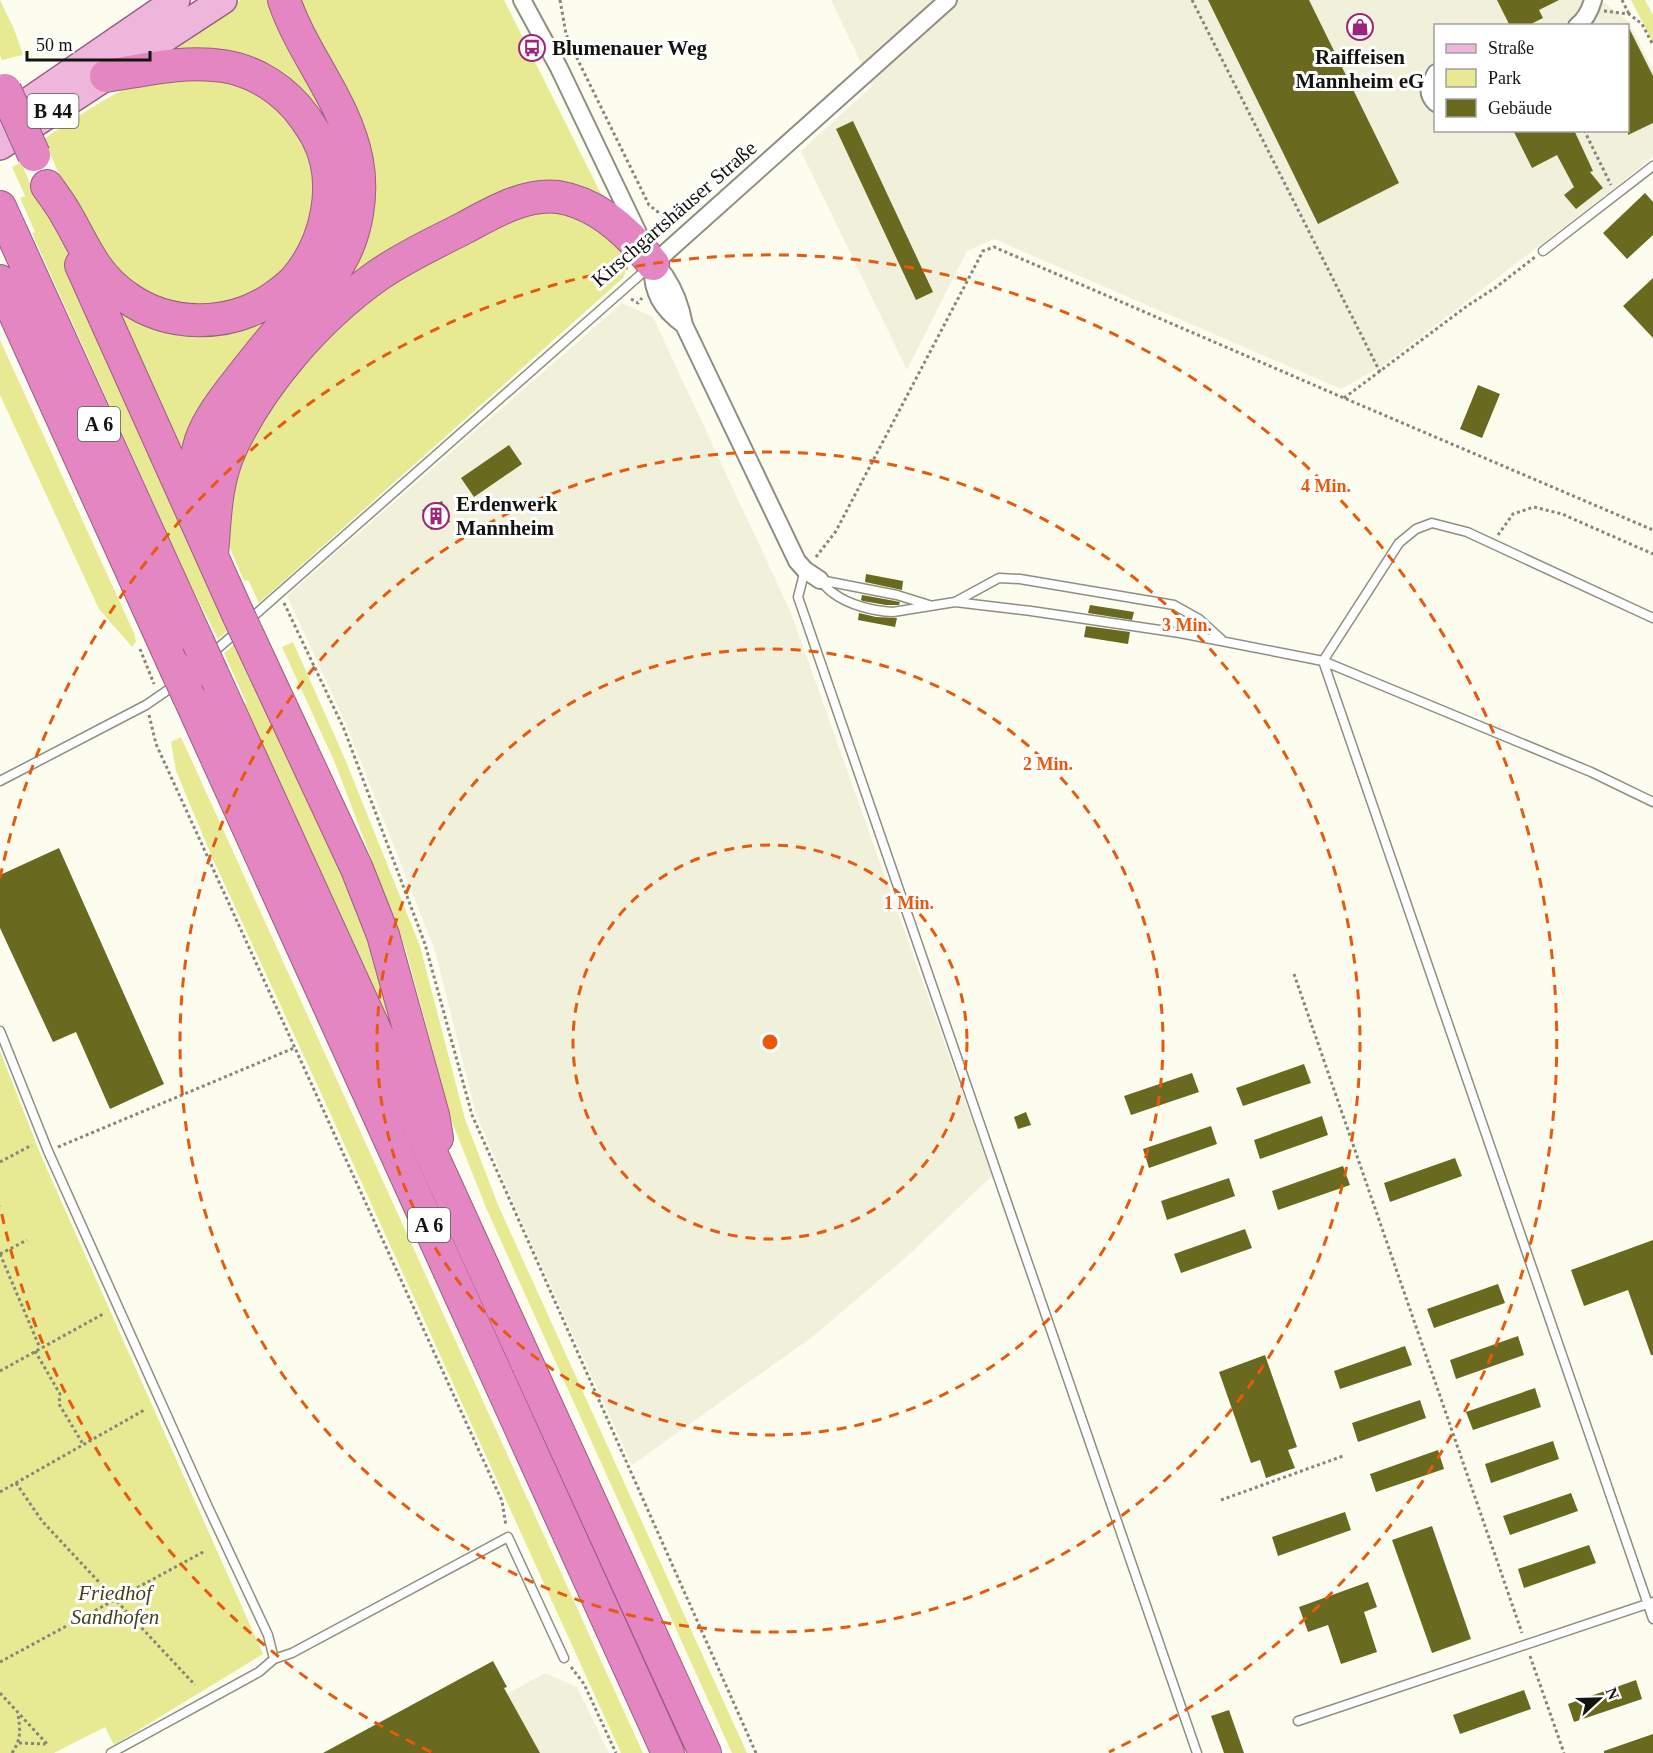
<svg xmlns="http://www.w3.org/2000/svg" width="1653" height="1753" viewBox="0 0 1653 1753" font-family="Georgia,serif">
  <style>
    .built { fill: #f0f0db; fill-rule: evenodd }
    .green { fill: #e8ea93 }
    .building { fill: #69691f }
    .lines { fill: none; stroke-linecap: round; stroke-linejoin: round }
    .lane-casing { stroke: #8e8f82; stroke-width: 11 }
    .street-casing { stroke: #8e8f82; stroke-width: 20 }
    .primary-casing { stroke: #9a5e83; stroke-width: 30 }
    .highway-casing { stroke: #9a5e83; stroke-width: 34 }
    .path { stroke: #85867c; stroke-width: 3; stroke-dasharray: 3 3; stroke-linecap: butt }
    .lane { stroke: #fff; stroke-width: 8 }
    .street { stroke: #fff; stroke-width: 16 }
    .primary { stroke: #eeb6da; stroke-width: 27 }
    .highway { stroke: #e386c1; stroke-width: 32 }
    .highway-bridge-casing { stroke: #9a5e83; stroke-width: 34; stroke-linecap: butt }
    .highway-bridge { stroke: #e386c1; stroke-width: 32 }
    .ring { fill: none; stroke: #e8590c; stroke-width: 3; stroke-dasharray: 10 8 }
    .labels { text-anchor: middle; stroke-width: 6; stroke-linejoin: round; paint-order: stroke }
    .shield { fill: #fff; stroke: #5a5a57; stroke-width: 1.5 }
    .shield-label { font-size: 20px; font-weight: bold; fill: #13140f }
    .poi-label { font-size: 21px; font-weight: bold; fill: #13140f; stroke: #fff; text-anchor: start }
    .street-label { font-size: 21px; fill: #13140f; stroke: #fff }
    .park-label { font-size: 21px; font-style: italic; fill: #42431b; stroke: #fff }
    .centre { fill: #e8590c; stroke: #fff; stroke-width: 3 }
    .ring-label { font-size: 18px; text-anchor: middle; font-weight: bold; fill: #e8590c; stroke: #fff; stroke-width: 6; stroke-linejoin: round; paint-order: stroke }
  </style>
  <rect width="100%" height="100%" fill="#fcfdee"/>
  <!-- built -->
  <path class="built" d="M831,0h770l28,22 24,48v86l-37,31 -234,179 -41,23 -347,-150 -27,12 -60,119 -106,-219 71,-65zM1436,26h192v104h-192z
    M622,303l31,14 138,296 201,563 -89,84 -92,78 -179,127 -111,-245 -45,-106 -41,-163 -89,-227 -59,-128z
    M545,1673l32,14 32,66h-210z"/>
  <!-- green -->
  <path class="green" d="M0,0l14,29 9,26 -21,5 -2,-5z
    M241,0h32l66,134 9,75 -165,257 -81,-178 139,33 94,-114 -45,-122 -142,-26z
    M295,0h209l98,196h-22l-175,55 -201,221 157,-236z
    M1631,0h14l8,15v27z
    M186,70l103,32 34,89 -18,59 -44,40 -28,14 -67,6 -47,-33 -46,-70 -29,-68c31,-21 62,-43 97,-57 14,-6 30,-8 45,-12z
    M21,162l10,24 5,-3 188,414 8,29 -14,13 -29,-57 -157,-349 3,-1 -15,-34 5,-2 -13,-29z
    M569,207c15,12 56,38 58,57 0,5 -2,9 -4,14l-364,325 -11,-23 -4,1 -20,-47 6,-71 112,-152 146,-89z
    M0,340l134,293 2,8 -4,6 -33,-38 -99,-214z
    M238,642l116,240 43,156 -152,-333 1,-3 -22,-49z
    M293,642l52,117 75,187 45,173 33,86 249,548h-15l-245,-543 -35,-88 -46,-172 -71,-187 -53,-116z
    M181,737l462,1016h-22l-306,-673 -103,-223 -36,-86 -5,-29z
    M0,1051l42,107 221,496 -149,91 -9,-18 -51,26h-54z"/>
  <!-- building -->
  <path class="building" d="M1208,0h101l90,183 -81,41z
    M1497,0h62l-20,10 4,8 -16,8h-17z
    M1628,26l25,50v47l-25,12z
    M853,121l80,171 -17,8 -80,-171z
    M1513,130h61l19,41 -3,1 13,16 -27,21 -12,-14 10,-8 -17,-32 -25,13z
    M1645,193l8,9v33l-26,24 -24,-26z
    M1653,278v60l-30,-32z
    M1478,385l22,9 -18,44 -22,-9z
    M509,445l13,19 -48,33 -13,-19z
    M442,501l8,21 -19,8 -9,-20z
    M866,574l37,7 -1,9 -37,-8z
    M862,595l33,6 5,1 -1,3h-13l-23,-4 -2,-1z
    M1090,605l44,7 -2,8 -44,-7z
    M859,613l17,4 21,1 -2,9 -37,-7z
    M1086,626l44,6 -2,12 -44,-7z
    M59,848l105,236 -54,25 -34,-77 -23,10 -53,-114v-53z
    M1304,1064l7,19 -68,23 -7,-18z
    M1192,1073l7,19 -68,23 -7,-19z
    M1026,1112l5,13 -13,4 -4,-12z
    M1322,1116l6,19 -68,24 -6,-19z
    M1211,1126l6,18 -68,24 -6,-19z
    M1455,1158l7,18 -72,26 -6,-19z
    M1343,1166l7,19 -72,25 -6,-19z
    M1229,1178l6,18 -68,24 -6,-19z
    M1245,1229l7,19 -71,25 -7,-19z
    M1653,1240v115h-2l-23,-65 -44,16 -13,-36z
    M1498,1284l7,19 -71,25 -7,-19z
    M1518,1336l6,19 -68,24 -6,-19z
    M1405,1346l7,19 -72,24 -6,-18z
    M1265,1355l32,92 -9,3 7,18 -29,10 -6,-18 -9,3 -32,-91z
    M1535,1388l6,19 -68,23 -7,-18z
    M1420,1400l6,18 -68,24 -6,-19z
    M1553,1441l6,18 -68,24 -6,-19z
    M1438,1450l6,19 -68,23 -6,-18z
    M1571,1493l7,18 -68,24 -7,-19z
    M1345,1512l6,18 -73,26 -6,-19z
    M1432,1526l39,113 -39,14 -40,-113z
    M1589,1545l7,18 -72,25 -6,-19z
    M1368,1582l9,25 -13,5 13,40 -36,12 -13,-39 -20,7 -9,-25z
    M493,1661l14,26 -3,1 36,65h-217z
    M1636,1680l6,19 -68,23 -6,-18z
    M1524,1690l7,19 -71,25 -7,-19z
    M1229,1710l15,43h-20l-13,-37z
    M1653,1734v19h-49v-2z"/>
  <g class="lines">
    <defs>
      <path id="lane" d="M1543,251l110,-85
        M805,570l-7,27 399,1156
        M820,580c4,4 8,10 13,13 16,12 40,18 60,19l62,-10 76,9 149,22 143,28 268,111 62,30
        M820,580l77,15 32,10
        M955,602l44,-24 21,1 154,26 25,14 22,20
        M1653,618l-186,-86 -35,-9 -16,6 -17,14 -76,118 330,958
        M248,621l400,-353
        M210,655l29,-25
        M0,781l146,-76 29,-20
        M0,1031l48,120 160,356 60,128 6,24 -15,13 -148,81
        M274,1659l18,-6 216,-116 56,121
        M1298,1721l355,-119"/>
      <path id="street" d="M522,0l37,68 80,167
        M1577,26c9,-7 13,-15 16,-26
        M1436,73c-6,11 -11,20 0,30
        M650,258c4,8 10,11 15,18 10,15 16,32 19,49l113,236 8,9 15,10
        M653,264l295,-264
        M653,264c-2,28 9,45 31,61"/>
      <path id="primary" d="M0,121l176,-121
        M0,146l223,-146"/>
      <path id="highway" d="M47,186c7,10 14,19 20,30 18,31 27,58 58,80 43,32 104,32 148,2 7,-5 15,-11 21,-17 33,-37 47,-99 23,-144 -3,-6 -8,-13 -12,-19 -19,-27 -49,-47 -82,-52 -39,-6 -78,4 -117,10
        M0,207l198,435
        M81,265l156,347
        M0,281l175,386
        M194,517c0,-26 -1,-52 7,-77 9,-25 28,-47 44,-68 16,-20 32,-41 50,-59 15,-16 34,-31 45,-51 17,-29 23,-68 17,-101 -11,-59 -54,-105 -73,-161
        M212,555c3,-36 3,-73 19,-107 30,-65 87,-130 146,-172 27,-19 58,-33 87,-48 28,-15 61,-35 94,-31 39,6 72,37 95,67
        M250,640l107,229 26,66 50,180 4,23
        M212,673l493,1080
        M189,697l479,1056"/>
    </defs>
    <!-- lane casing -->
    <use href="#lane" class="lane-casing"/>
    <!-- street casing -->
    <use href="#street" class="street-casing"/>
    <!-- primary casing -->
    <use href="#primary" class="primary-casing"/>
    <!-- highway casing -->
    <use href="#highway" class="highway-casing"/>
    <!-- path -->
    <path class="path" d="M560,0l6,34 7,16 76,155 14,11 16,-1 2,3
      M1192,0l188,372
      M1622,0l7,14
      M1604,11l25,3 13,10 11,21
      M1584,130l27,55
      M631,299l7,4 4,-5
      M1344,398l123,-92 28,-18 40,-31
      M1498,535l15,-21 21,-7 28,7 91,40
      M816,557l20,-26 147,-280 11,-4 350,151 309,132
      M284,603l60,126 81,215 47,171 284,638
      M140,649l14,35
      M149,715l7,29 346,757 4,25
      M1294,974l228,659
      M58,1147l236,-99
      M0,1162l32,-17
      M0,1254l40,94
      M0,1254l27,-14
      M35,1351l25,43 -1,10 24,40
      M0,1371l103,-57
      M16,1483l26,38 153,164
      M0,1492l146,-83
      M1221,1500l122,-44
      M1530,1656l34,97
      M0,1662l205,-111
      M571,1667l13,17 32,69
      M0,1693l47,51
      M19,1743l26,1
      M12,1753c10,-15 8,-23 6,-40"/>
    <!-- lane -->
    <use href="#lane" class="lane"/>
    <!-- street -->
    <use href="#street" class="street"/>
    <!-- primary -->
    <use href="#primary" class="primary"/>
    <!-- highway -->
    <use href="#highway" class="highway"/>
    <defs>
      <path id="highway-bridge" d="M5,90l29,65
        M237,612l13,28
        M198,642l14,31
        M175,667l14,30"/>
    </defs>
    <!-- highway-bridge casing -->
    <use href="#highway-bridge" class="highway-bridge-casing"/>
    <!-- highway-bridge -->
    <use href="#highway-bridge" class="highway-bridge"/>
  </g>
  <!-- distance rings -->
  <g class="ring">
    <circle cx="770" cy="1042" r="197"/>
    <circle cx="770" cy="1042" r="393"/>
    <circle cx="770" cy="1042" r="590"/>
    <path d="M431 1752A787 787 0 0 1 0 1206M0 878A787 787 0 1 1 1109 1752"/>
  </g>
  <!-- icons -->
  <defs>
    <symbol id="shop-ring" viewBox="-11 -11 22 22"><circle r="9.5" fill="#fff" stroke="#9e247b" stroke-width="1.5"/><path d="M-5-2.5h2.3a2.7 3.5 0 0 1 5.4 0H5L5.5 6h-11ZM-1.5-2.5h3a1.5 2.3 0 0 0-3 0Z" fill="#9e247b"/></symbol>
    <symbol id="bus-ring" viewBox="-11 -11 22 22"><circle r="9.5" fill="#fff" stroke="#9e247b" stroke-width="1.5"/><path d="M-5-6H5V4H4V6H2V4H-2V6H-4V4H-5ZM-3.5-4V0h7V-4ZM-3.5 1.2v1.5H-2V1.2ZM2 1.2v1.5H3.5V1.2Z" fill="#9e247b"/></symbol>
    <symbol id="building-ring" viewBox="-11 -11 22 22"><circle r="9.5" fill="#fff" stroke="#9e247b" stroke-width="1.5"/><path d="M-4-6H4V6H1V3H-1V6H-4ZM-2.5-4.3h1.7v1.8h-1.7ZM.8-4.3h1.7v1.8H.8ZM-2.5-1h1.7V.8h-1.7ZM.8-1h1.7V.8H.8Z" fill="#9e247b"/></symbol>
  </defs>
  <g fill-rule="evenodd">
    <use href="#shop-ring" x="1345" y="12" width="30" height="30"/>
    <use href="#bus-ring" x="517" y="33" width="30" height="30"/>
    <use href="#building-ring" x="421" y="501" width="30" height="30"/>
  </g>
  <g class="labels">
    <!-- shield labels -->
    <g class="shield">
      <rect x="27.5" y="94" width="51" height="34" rx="4.5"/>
      <rect x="78" y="407" width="42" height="34" rx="4.5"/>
      <rect x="408" y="1208" width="42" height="34" rx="4.5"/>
    </g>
    <g class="shield-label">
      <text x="53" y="118">B 44</text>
      <text x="99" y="431">A 6</text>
      <text x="429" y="1232">A 6</text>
    </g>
    <!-- poi labels -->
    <g class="poi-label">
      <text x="552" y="55">Blumenauer Weg</text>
      <text x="1360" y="64" text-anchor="middle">Raiffeisen<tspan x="1360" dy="24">Mannheim eG</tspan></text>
      <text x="456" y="511">Erdenwerk<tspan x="456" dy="24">Mannheim</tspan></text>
    </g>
    <!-- street labels -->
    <g class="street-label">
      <text transform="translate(674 214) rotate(-41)" y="7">Kirschgartshäuser Straße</text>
    </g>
    <!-- park labels -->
    <g class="park-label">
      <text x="115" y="1600">Friedhof<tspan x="115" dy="24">Sandhofen</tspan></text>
    </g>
  </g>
  <circle cx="770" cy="1042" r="9" class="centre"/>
  <g class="ring-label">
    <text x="1326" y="492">4 Min.</text>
    <text x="1187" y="631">3 Min.</text>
    <text x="1048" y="770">2 Min.</text>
    <text x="909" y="909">1 Min.</text>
  </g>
  <!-- legend -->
  <rect x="1434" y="24" width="195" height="108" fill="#ffffff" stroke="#a1a19f" stroke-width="1.5"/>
  <rect x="1446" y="44" width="30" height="9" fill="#eeb6da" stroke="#a1a19f" stroke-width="1.5"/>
  <text x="1488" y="54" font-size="18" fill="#13140f">Straße</text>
  <rect x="1446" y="69" width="30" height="18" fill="#e8ea93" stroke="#a1a19f" stroke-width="1.5"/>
  <text x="1488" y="84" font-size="18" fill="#13140f">Park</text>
  <rect x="1446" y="99" width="30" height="18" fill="#69691f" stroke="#a1a19f" stroke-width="1.5"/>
  <text x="1488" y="114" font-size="18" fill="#13140f">Gebäude</text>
  <!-- north arrow -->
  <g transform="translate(1599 1699) rotate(68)" stroke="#ffffff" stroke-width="4.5" paint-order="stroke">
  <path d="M0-4.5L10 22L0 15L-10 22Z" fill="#13140f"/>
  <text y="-9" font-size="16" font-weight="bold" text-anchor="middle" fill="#13140f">N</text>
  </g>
  <!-- scale -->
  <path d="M27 51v9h123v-9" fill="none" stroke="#13140f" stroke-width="3"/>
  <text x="36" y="51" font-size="18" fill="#13140f" stroke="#ffffff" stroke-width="4.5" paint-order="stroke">50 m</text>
</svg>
